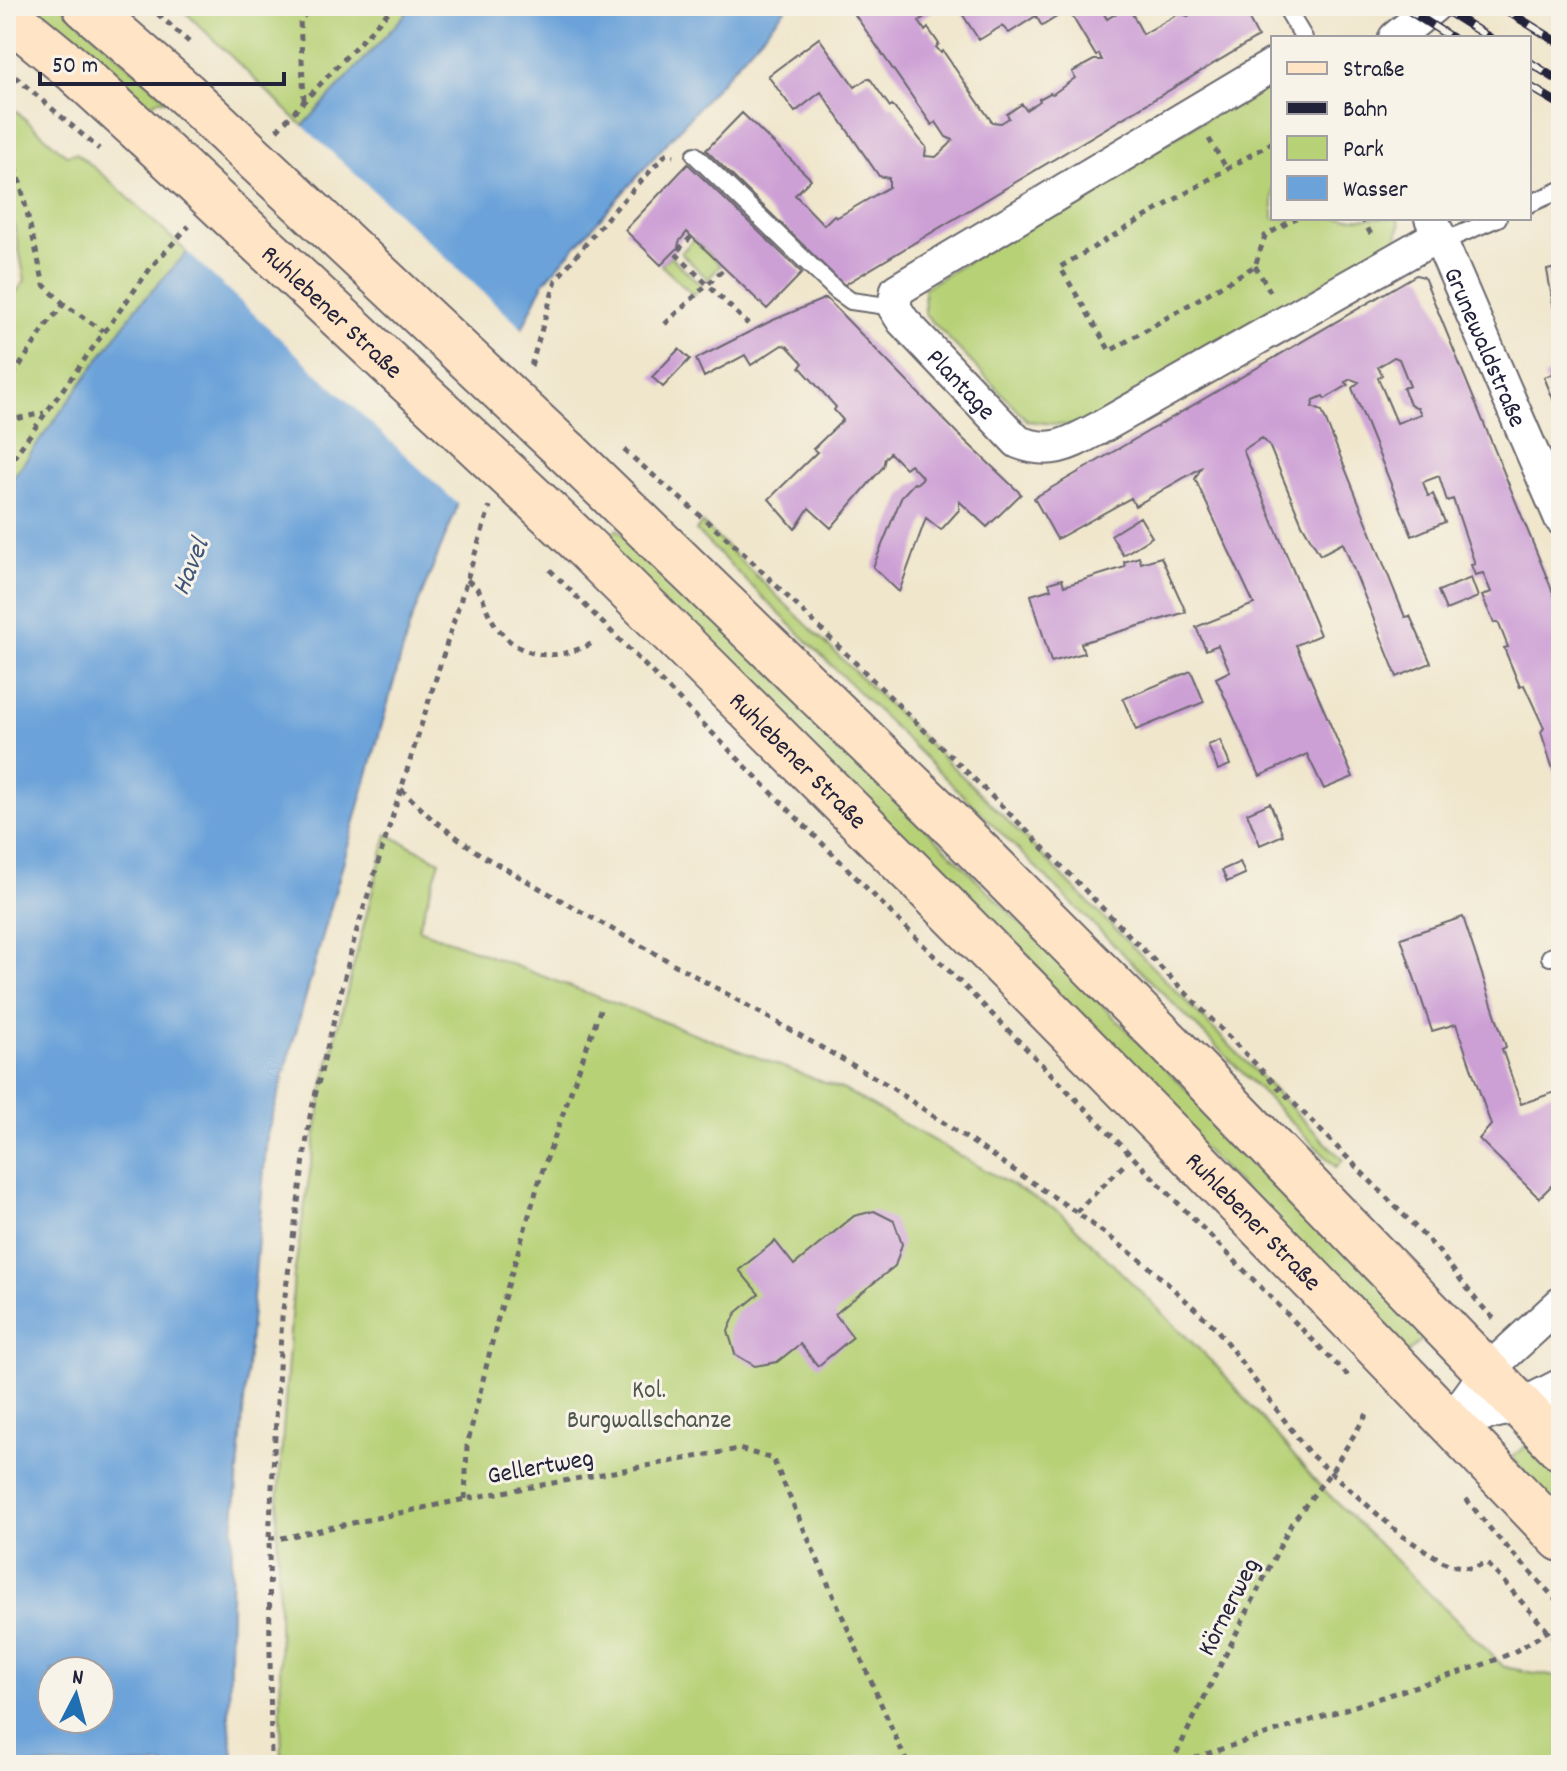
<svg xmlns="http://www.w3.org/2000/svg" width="1567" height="1771" viewBox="0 0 1567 1771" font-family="Dekko,sans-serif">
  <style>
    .green { fill: #b7d177; stroke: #6c7a59; stroke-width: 2 }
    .water { fill: #6aa2d9; stroke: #46628a; stroke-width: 2; fill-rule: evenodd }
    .pier { fill: #f0e6cc }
    .building { fill: #cda0d5; fill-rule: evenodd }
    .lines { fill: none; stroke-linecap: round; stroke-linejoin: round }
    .service-casing { stroke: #6a676e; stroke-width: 20 }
    .minor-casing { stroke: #6a676e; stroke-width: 36 }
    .secondary-casing { stroke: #6a676e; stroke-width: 48 }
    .path { stroke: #6a676e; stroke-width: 5; stroke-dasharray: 6 6; stroke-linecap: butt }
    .service { stroke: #fff; stroke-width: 16 }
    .minor { stroke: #fff; stroke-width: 32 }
    .secondary { stroke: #ffe4c6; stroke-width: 44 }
    .rail-casing { stroke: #22223b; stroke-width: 9 }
    .rail { stroke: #f7f3e8; stroke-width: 6; stroke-dasharray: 18; stroke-linecap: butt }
    .secondary-bridge-casing { stroke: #6a676e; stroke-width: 48; stroke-linecap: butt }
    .secondary-bridge { stroke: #ffe4c6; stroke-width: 44 }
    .labels { text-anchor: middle; stroke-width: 6; stroke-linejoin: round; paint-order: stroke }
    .street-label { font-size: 26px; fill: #22223b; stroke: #f7f3e8 }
    .park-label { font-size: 26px; fill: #4f574d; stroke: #f7f3e8 }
    .water-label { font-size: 28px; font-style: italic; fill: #3f557a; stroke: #f7f3e8 }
  </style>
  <rect width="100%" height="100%" fill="#f7f3e8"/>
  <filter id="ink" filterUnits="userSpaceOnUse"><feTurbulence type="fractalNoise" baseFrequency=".0125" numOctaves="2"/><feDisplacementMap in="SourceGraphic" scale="16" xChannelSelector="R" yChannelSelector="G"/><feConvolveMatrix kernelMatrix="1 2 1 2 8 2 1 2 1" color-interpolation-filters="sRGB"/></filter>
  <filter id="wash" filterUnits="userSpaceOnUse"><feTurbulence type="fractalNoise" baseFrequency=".006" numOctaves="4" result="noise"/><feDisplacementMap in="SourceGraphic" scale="32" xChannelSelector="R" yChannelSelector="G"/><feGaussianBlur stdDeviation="1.8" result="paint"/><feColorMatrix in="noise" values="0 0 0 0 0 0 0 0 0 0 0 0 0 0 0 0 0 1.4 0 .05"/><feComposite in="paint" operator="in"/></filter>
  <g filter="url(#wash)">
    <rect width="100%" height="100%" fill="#f0e6cc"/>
    <!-- green -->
    <path class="green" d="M24,6h38l106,94h-10l-7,5 3,14z
      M179,6h234l-110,120z
      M1273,79v139h124l3,6 -4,17 -316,186 -52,-6 -103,-107 -1,-26z
      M6,102l60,53 10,-2 31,25 81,75 -50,53 -132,181v-180l19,-27 -19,-96z
      M694,239l27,26 -13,14 -27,-26z
      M670,256l32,30 -9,9 -32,-30z
      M702,523l297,289 344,348 -7,7 -142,-143 -498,-493z
      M617,529l92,82 720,722 -22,21 -810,-816 12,-2z
      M387,834l53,27 -22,68 426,161 217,123 158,156 101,117 184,181 57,11v87h-1279l-5,-247 17,-243 30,-193z
      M1534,1441l27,30v43l-49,-57 18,-15z"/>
    <!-- water -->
    <path class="water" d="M413,6h375l-244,276 -58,124 -31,107 -44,108 -144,514 -35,408 -3,174 5,48h-228v-1278l132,-181zM52,1671h48v48h-48z"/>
    <!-- pier -->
    <path class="pier" d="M300,123l225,208 -36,76 -28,100 -276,-257z"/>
    <g id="blocks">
      <!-- building -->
      <path class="building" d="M862,6h78l-21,15 6,10 3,-3 11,16 -3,3 5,6 2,-2 49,71 9,1 8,-5 -2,-4 15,-10 4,6 14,-9 -1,-2 11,-6 3,1 22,-16 -3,-6 22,-12h8l-3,-6 -3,2 -30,-50h33l8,13 21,-13 15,28 37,-21 8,3 4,-3 -4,-7h54l16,31 -414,248 -138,-135 36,-37 69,66 -16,16 29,30 10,-10 2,3 53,-31v-9l-10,-2 -58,-84 -26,20 -27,-36 51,-38 36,49 13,-9 3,2 19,27 2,-2 34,42 -1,9 11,1 13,-12 4,-5 -7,-3 -10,-15 -4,3 -79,-113z
        M957,6h100l1,10 -16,10 -6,-10 -27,17 -7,-7 -23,14z
        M688,164l114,109 -35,36 -80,-77 -8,10 -1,6 -17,17 -36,-35z
        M1561,267v70l-2,1 -12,-68z
        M1416,275l8,2 137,335v182l-20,-62 3,-4 -20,-43 -4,2 -16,-39 4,-1 -10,-25 -4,1 -12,-27 9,-4 -8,-19 -8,2 -4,-10 4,-1 -22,-65 -6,2 -8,-25 -16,6 5,14 5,-2 12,28 -33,14 -60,-148 7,-6 -8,-3 -6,3 3,3 -23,14 -2,-3 -9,4 -2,7 10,4 83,206 5,-1 21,47 -34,14 -54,-134 -23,12 -18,-31 -33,-79 -7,-7 -19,12 77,185 -24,10 57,132 -29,12 -17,-35 -47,22 -44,-98 14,-7 -12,-26 -12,5 -10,-23 58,-23 -59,-125 6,-11 -66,38 -4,-8 -74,41 -23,-41zM1394,357l5,2 11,27 -7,2 7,16 8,4 3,6 -24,9 -19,-45 4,-3 -4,-8z
        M826,298l132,136 63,60 -34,33 -28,-26v9l-18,20 -15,-12 -27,74 -26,-25 29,-71 12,-13 2,1 7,-6 -13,-14 -5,4 -15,-15 -5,5 -2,9 -52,61 -22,-20 -14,21 -26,-30 48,-47 -4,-3 30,-29 -9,-10 2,-3 -36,-40 3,-4 -16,-17 -5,-1 -31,20 -6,-10 -41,22 -8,-18 75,-38z
        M679,349l11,10 -27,28 -11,-10z
        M1561,371v47l-17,-41z
        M1140,517l12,20 -29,18 -12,-20z
        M1139,557l2,6 20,-6 25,55 -105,31 3,10 -33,9 -20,-67 20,-6 -2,-6 13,-4 2,7 61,-19 -1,-5z
        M1471,578l7,19 -32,13 -8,-19z
        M1191,671l13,31 -68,28 -13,-31z
        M1220,740l10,25 -12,5 -10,-25z
        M1270,803l13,32 -23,10 -13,-32z
        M1240,862l5,12 -18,8 -5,-12z
        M1463,917l43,130 -4,2 19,55 40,-14v86l-22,22 -60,-59 12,-14 -35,-101 -24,7 -31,-93z
        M874,1211l20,10 8,23 -7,22 -60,48 18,23 -35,29 -18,-22 -23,18 -22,4 -20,-12 -7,-23 8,-18 23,-19 -20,-24 36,-29 19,24 60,-49z"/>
    </g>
  </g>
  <g filter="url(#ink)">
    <use href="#blocks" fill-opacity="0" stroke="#6a676e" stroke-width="2"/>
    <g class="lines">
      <defs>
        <path id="service" d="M1285,6l19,32
          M695,155l142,136 14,10 43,6
          M1529,204l32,-14
          M1442,242l56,-24
          M1550,957l11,-4"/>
        <g id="minor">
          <path d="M1395,38l39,-32"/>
          <path id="s1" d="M1273,65l-376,225 -3,17 9,14 115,121c36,14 54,0 85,-16l336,-191"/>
          <path id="s2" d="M1431,218l130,301"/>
          <path d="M1450,1422l37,-51 74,-68"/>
          <path d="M1450,1422l70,-16 41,-21"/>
        </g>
        <g id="secondary">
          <path d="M85,6l100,87"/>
          <path d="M6,14l68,56 72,66"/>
          <path d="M567,452l374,362 253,254 367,380"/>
          <path id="s3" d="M579,541c332,328 660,659 982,998"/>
        </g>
      </defs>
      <!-- service casing -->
      <use href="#service" class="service-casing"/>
      <!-- minor casing -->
      <use href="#minor" class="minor-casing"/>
      <!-- secondary casing -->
      <use href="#secondary" class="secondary-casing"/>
      <!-- path -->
      <path class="path" d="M149,6l40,36
        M6,69l93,80
        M304,100l-4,-80 13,-14
        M277,130l117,-124
        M1209,139l18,30
        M1273,142l-213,125 50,84 145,-85 10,-30 31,-18
        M6,145l9,16 29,124 20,19
        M1362,218l11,20
        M691,237l-16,16 73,71
        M1255,266l18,30
        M665,324l60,-56
        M531,366l25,-86 51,-62 59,-64 8,2
        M6,386l42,-63 16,-19 39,27
        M6,421l38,-8
        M624,450l115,99 280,274 418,426 40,52 19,20
        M6,468l146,-202 37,-40
        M550,570l453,455 348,354
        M467,580c20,15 13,17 23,36 24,44 62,47 103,27
        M401,789l31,30 49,36 405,229 190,128 71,53 68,62 94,126 93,83 47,29 22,3 16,-5 74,83
        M1076,1212l49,-48
        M465,1499l2,-53 30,-124 44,-147 59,-165
        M1466,1499l27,33 68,73
        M269,1538h13l183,-39 274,-50 34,10 135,306
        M1171,1764l120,-240 40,-52 36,-58
        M271,1765l-2,-227 13,-221 28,-201 45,-180 135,-430
        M1172,1765l316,-102 26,-11 47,-29"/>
      <!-- service -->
      <use href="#service" class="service"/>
      <!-- minor -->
      <use href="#minor" class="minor"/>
      <!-- secondary -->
      <use href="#secondary" class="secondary"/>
      <defs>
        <path id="rail" d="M1402,6l50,32
          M1439,6l51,32
          M1499,6l62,38
          M1529,62l32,20
          M1529,86l32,19"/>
      </defs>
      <!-- rail casing -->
      <use href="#rail" class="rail-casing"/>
      <!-- rail -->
      <use href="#rail" class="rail"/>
      <defs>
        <g id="secondary-bridge">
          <path d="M185,93l382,359"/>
          <path id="s4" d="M146,136l433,405"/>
        </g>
      </defs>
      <!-- secondary-bridge casing -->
      <use href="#secondary-bridge" class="secondary-bridge-casing"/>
      <!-- secondary-bridge -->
      <use href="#secondary-bridge" class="secondary-bridge"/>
    </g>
  </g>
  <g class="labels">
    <!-- street labels -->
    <g class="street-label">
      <text dy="9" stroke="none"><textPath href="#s4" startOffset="256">Ruhlebener Straße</textPath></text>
      <text dy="9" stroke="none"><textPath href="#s2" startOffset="140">Grunewaldstraße</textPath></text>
      <text dy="9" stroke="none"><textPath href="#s1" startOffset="558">Plantage</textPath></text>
      <text dy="9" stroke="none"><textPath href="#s3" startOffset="310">Ruhlebener Straße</textPath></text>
      <text dy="9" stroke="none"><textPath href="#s3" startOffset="958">Ruhlebener Straße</textPath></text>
      <text transform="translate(540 1465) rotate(-10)" y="9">Gellertweg</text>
      <text transform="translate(1227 1606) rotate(-63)" y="9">Körnerweg</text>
    </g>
    <!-- park labels -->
    <g class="park-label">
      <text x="649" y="1397">Kol.<tspan x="649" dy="30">Burgwallschanze</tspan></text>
    </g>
    <!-- water labels -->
    <g class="water-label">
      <text transform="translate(188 566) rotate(-68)" y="10">Havel</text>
    </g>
  </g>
  <!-- margin -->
  <rect width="1567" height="1771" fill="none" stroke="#f7f3e8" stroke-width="32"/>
  <!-- legend -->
  <rect x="1271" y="36" width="260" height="184" fill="#f7f3e8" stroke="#a29fa3" stroke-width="2"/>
  <rect x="1287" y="62" width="40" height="12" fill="#ffe4c6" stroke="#a29fa3" stroke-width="2"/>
  <text x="1343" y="76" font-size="24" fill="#22223b">Straße</text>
  <rect x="1287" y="102" width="40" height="12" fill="#22223b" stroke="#a29fa3" stroke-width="2"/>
  <text x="1343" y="116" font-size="24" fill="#22223b">Bahn</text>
  <rect x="1287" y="136" width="40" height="24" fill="#b7d177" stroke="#a29fa3" stroke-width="2"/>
  <text x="1343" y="156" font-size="24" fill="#22223b">Park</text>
  <rect x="1287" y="176" width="40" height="24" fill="#6aa2d9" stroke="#a29fa3" stroke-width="2"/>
  <text x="1343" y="196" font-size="24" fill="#22223b">Wasser</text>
  <!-- north arrow -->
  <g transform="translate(76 1695) rotate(6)"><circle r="38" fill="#f7f3e8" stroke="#a29fa3" stroke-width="2"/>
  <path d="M0-6L14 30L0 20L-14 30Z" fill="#1f6fb2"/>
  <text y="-12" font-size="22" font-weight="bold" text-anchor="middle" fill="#22223b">N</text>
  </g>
  <!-- scale -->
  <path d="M40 72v12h244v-12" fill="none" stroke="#22223b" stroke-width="4"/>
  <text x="52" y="72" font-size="24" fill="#22223b" stroke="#f7f3e8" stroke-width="6" paint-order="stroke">50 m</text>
</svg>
